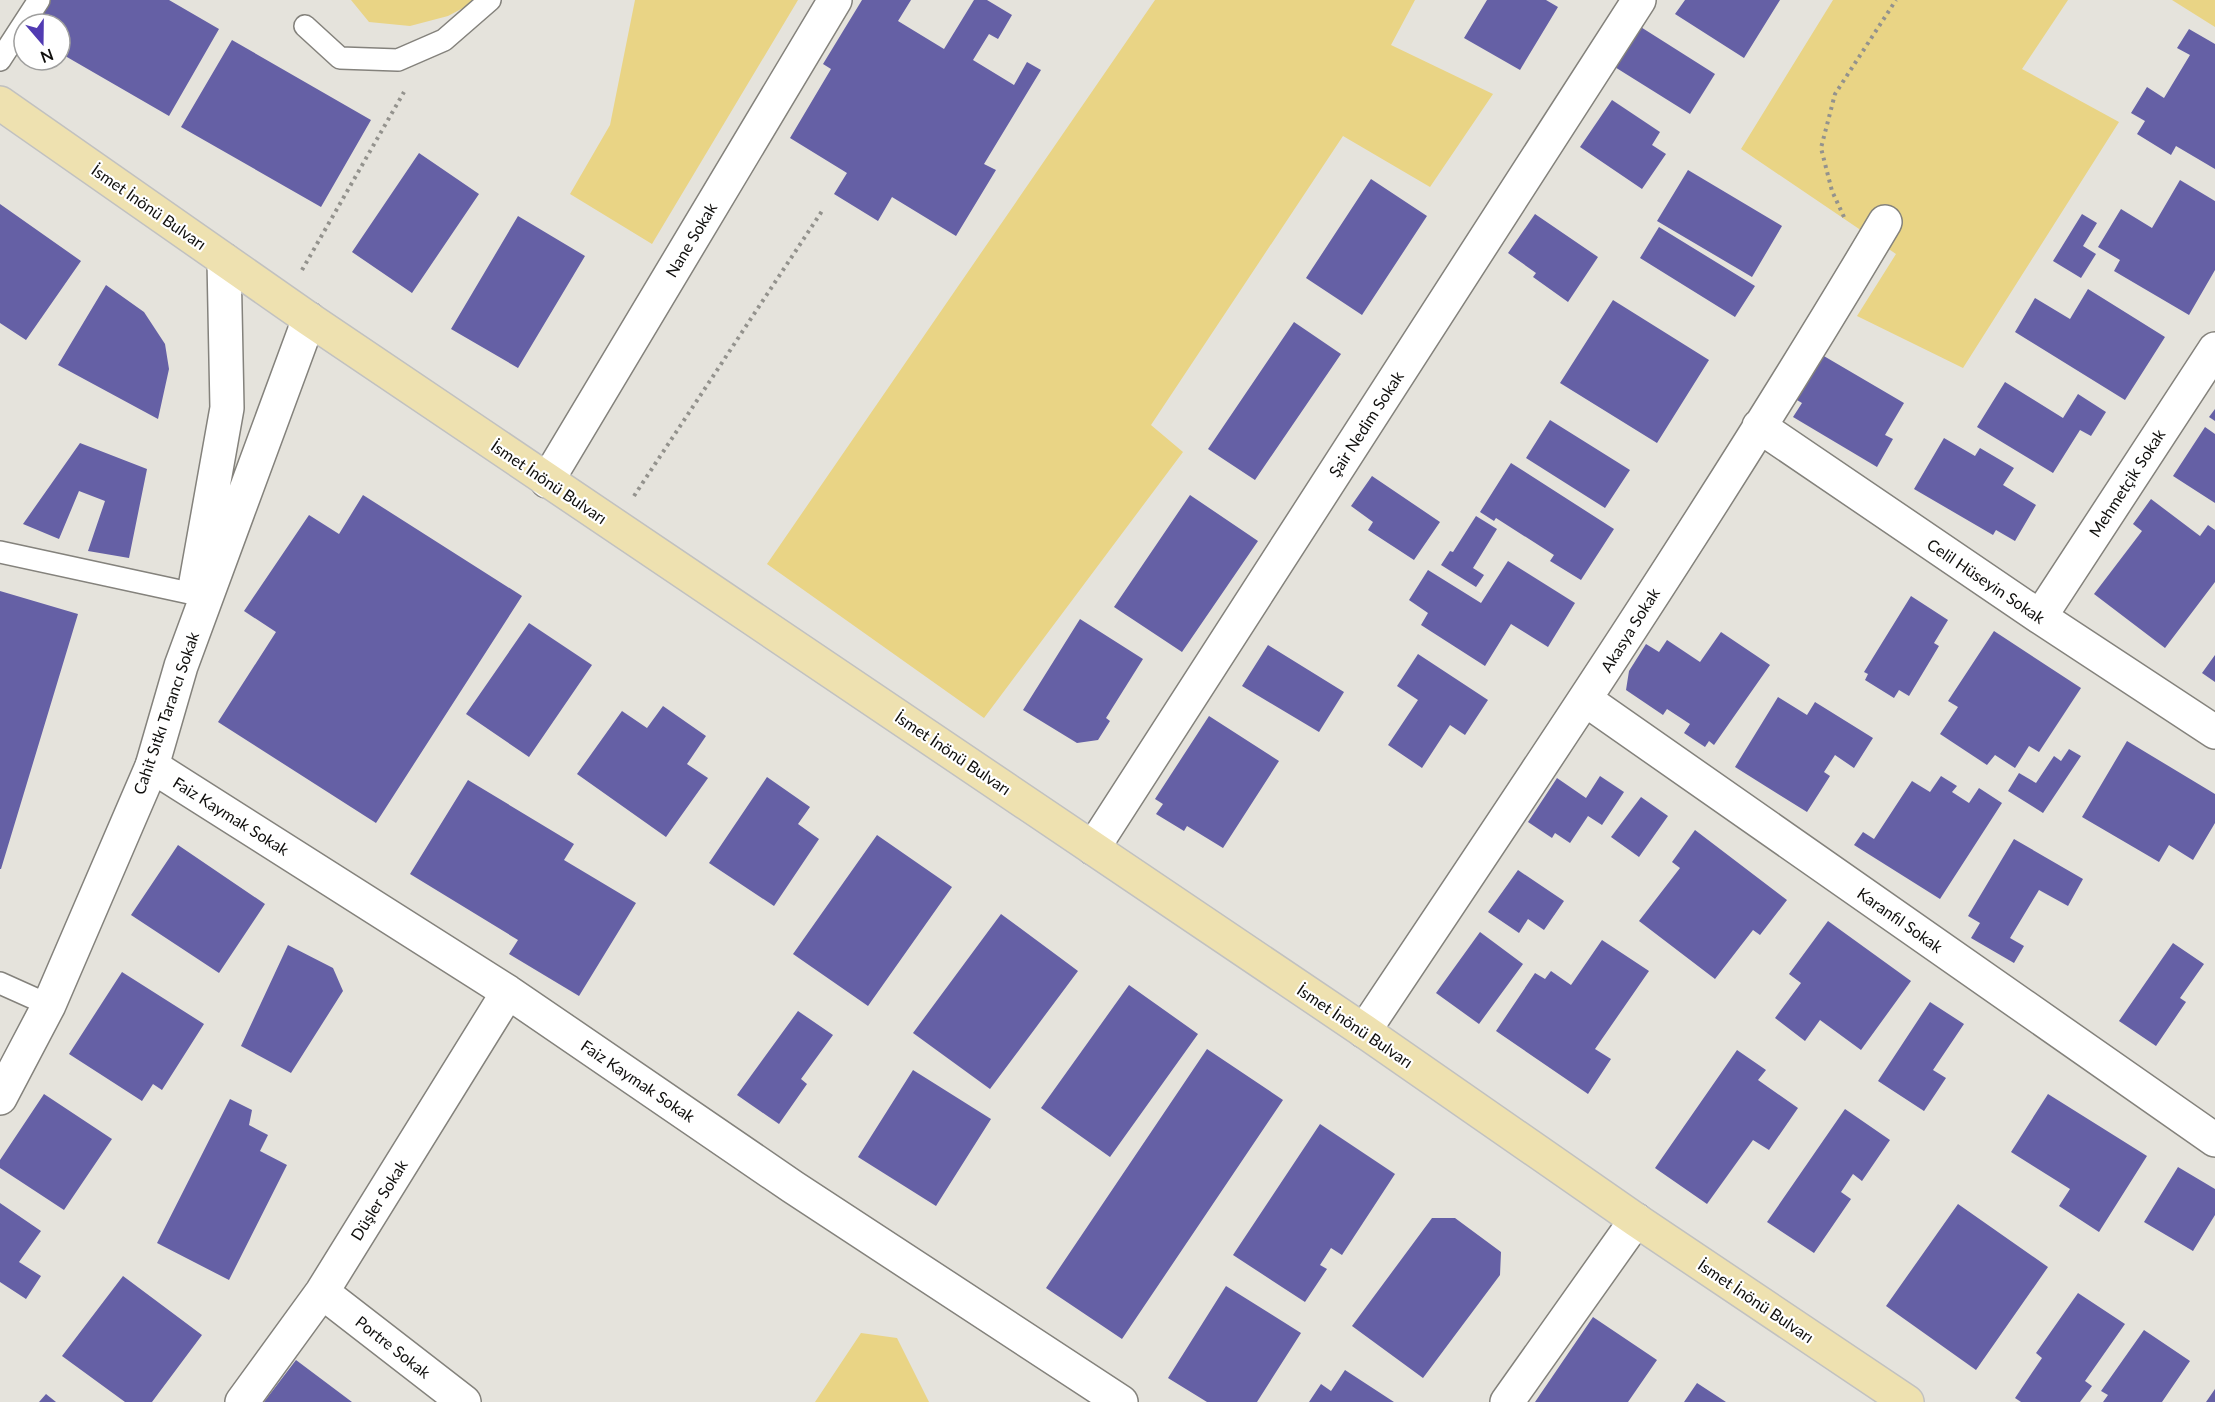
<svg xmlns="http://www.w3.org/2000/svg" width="2215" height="1402" viewBox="0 0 2215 1402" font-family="Lato,sans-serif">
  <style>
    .green { fill: #e9d485 }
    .building { fill: #6560a5 }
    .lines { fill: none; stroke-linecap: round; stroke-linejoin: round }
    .service-casing { stroke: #84827c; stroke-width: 24 }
    .minor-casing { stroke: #84827c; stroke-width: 36 }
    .tertiary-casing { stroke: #84827c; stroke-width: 36 }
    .primary-casing { stroke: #c1c1c0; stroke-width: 36 }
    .path { stroke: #93928d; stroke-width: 4; stroke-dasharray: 3 4.5; stroke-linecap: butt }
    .service { stroke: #fff; stroke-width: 21 }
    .minor { stroke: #fff; stroke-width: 33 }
    .tertiary { stroke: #fff; stroke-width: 33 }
    .primary { stroke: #eee1b0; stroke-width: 33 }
    .labels { text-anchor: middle; stroke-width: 4.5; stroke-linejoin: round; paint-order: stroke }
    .street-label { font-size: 16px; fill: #100f0d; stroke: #fff }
  </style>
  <rect width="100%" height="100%" fill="#e5e3dc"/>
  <!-- green -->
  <path class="green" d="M351,0h127l-30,16 -38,10 -41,-4z
    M635,0h163l-146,244 -82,-50 40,-69z
    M1155,0h260l-24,45 102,49 -63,93 -87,-51 -192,289 32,27 -199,266 -217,-154z
    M1833,0h235l-46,69 97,53 -156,246 -106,-52 39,-62 -155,-105z
    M2172,0h43v27z
    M861,1333l36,5 32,64h-114z"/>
  <!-- building -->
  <path class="building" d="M51,0h118l50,29 -50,87 -109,-63v-29h-23z
    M862,0h49l-13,21 46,28 30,-49h13l25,15 -14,24 -9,-5 -16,26 41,25 13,-23 14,8 -57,94 12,6 -40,66 -64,-39 -14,24 -44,-27 13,-21 -57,-35 41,-69 -8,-5z
    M1487,0h59l12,7 -38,63 -56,-32z
    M1685,0h95l-36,58 -69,-44z
    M1636,24l79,50 -25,40 -80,-50z
    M2189,29l26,15v125l-39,-23 -5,9 -34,-21 8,-13 -14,-8 16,-26 17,11 26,-43 -13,-7z
    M232,40l139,80 -50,87 -140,-80z
    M1612,100l48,32 -8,13 14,9 -24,35 -62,-42z
    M419,153l60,41 -67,99 -60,-41z
    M1688,170l94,56 -30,51 -95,-56z
    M1371,179l56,37 -65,99 -56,-37z
    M2180,180l35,21v69l-26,45 -75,-44 6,-11 -22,-13 23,-38 31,19z
    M0,204l81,57 -55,79 -26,-17z
    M1535,214l63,43 -30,45 -35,-25 3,-4 -28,-20z
    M2082,214l15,9 -14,23 13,8 -15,24 -28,-17z
    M518,216l67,40 -67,112 -67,-39z
    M1659,227l96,59 -20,31 -95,-59z
    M106,285l38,27 21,32 4,25 -11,50 -100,-54z
    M2088,289l77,48 -40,63 -110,-68 20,-34 35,21z
    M1613,300l96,60 -52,83 -97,-60z
    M1294,322l47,32 -86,126 -47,-31z
    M1817,352l87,51 -19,32 8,4 -16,28 -84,-50 9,-14 -12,-7z
    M2005,382l58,36 15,-24 28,18 -15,24 -11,-6 -27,43 -76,-46z
    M2215,409v12l-6,-4z
    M1550,420l80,50 -25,38 -79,-50z
    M2205,427l10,7v69l-42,-27z
    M1944,438l31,18 5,-8 34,20 -11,17 33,20 -21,36 -19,-11 -3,5 -79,-46z
    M80,443l67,26 -18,89 -41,-7 17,-50 -26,-10 -20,48 -36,-15z
    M1511,463l103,66 -33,51 -31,-19 4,-6 -58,-37 -2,3 -14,-9z
    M1372,476l68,46 -26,38 -46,-30 5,-8 -22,-16z
    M363,495l159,101 -146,227 -158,-101 58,-90 -32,-21 65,-96 30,19z
    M1190,495l68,46 -76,111 -68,-45z
    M2151,499l49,37 8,-11 7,5v52l-50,66 -71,-54 48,-63 -9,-7z
    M1476,516l21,13 -24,39 11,7 -8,12 -35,-22 9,-14 3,1z
    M1508,561l67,42 -27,44 -37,-23 -26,42 -64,-41 7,-12 -19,-13 19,-30 53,33z
    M0,591l78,23 -77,255h-1z
    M1911,596l37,24 -14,23 5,3 -30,50 -10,-6 -5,8 -29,-18 3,-6 -4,-2z
    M1080,619l63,40 -37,59 4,3 -12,19 -21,3 -54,-33z
    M529,623l63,42 -63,92 -63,-43z
    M1994,631l87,57 -42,64 -10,-6 -14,22 -20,-13 -8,10 -47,-31 18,-27 -10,-6z
    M1721,632l49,33 -56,80 -5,-4 -4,6 -21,-14 6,-9 -23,-15 -4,6 -37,-25 3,-19 17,-27 13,8 8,-12 33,22z
    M1268,645l76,47 -25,40 -77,-46z
    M1418,654l70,46 -23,35 -15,-10 -28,43 -34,-23 30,-45 -21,-14z
    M2215,655v27l-13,-9z
    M1778,697l29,18 8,-13 58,36 -19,30 -19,-13 -11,17 6,4 -23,36 -72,-45z
    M663,706l43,30 -19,28 21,14 -42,59 -89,-63 45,-63 25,17z
    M1209,716l70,45 -56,87 -36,-22 -3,5 -28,-17 7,-10 -8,-5z
    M2127,741l88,53v29l-22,37 -24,-15 -10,17 -77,-45z
    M2069,749l12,7 -38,57 -35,-22 11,-18 17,10 18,-27 7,5z
    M1600,776l24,16 -22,33 -14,-9 -18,27 -15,-10 -3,5 -24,-16 29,-44 29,20z
    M1941,776l16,10 -5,6 17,11 10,-15 23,15 -62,96 -86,-54 9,-13 11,7 38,-58 18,11z
    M767,777l43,30 -12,17 21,15 -45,67 -65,-43z
    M468,780l106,64 -10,16 72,43 -57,93 -70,-42 9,-14 -108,-66z
    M1641,797l27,19 -29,41 -28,-20z
    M1695,830l92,70 -27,35 -7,-5 -38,49 -76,-58 41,-53 -8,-6z
    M877,835l75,52 -84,119 -75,-52z
    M2014,839l69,40 -15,27 -29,-16 -29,48 14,8 -10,17 -43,-25 9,-15 -12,-7z
    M178,845l87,59 -46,69 -88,-58z
    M1518,870l46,31 -20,29 -16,-11 -9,14 -31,-21z
    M1001,914l77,57 -88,118 -77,-56z
    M1828,921l83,60 -50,69 -41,-30 -15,21 -30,-23 26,-35 -12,-9z
    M1480,932l43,32 -44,60 -43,-31z
    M1602,940l47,31 -54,78 16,10 -23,35 -92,-63 39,-58 10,6 6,-8 20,14z
    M2173,943l31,21 -24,34 6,4 -30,44 -37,-25z
    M288,945l45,23 10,23 -52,82 -50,-27z
    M122,972l82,52 -42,66 -9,-6 -11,17 -73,-47z
    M1129,985l69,49 -88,123 -69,-49z
    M1930,1002l34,22 -31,46 13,8 -22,33 -46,-30z
    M798,1011l35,24 -32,44 6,5 -28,40 -42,-29z
    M1207,1049l76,51 -161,239 -76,-51z
    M1737,1050l29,20 -8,10 40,28 -29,42 -16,-10 -46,64 -52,-36z
    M913,1070l78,49 -55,87 -78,-49z
    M44,1094l68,45 -48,71 -64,-42v-8z
    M2048,1094l99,62 -48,76 -40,-26 11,-17 -59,-37z
    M230,1099l22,11 -3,15 19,10 -8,16 27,14 -58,115 -72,-37z
    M1845,1109l45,31 -28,41 -9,-7 -12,18 10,7 -37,54 -47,-31z
    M1320,1124l75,50 -53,81 -11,-7 -11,17 7,4 -22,33 -72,-47z
    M2178,1167l37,22v26l-22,36 -49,-29z
    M0,1203l41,28 -22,31 22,14 -15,23 -26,-17z
    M1958,1204l90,63 -72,103 -90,-64z
    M1432,1218h23l46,34 -1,23 -77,103 -71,-52z
    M123,1276l79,59 -50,67h-27l-63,-46z
    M1226,1286l75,47 -44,69h-50l-39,-24z
    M2078,1293l47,31 -40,57 7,5 -12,16h-59l-6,-4 27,-40 -6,-5z
    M1593,1317l64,43 -29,42h-93z
    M2144,1330l46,31 -28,41h-59l5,-7 -7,-4z
    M296,1360l56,42h-88z
    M1345,1370l49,32h-85l12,-18 10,7z
    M1697,1383l29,19h-42z
    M2215,1389v13h-9z
    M46,1394l10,8h-17z"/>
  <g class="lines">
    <defs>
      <path id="service" d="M305,26l35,32 58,2 46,-20 46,-40
        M0,60l39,-60
        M0,552l194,42
        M0,983l49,22"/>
      <path id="minor" d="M1759,426l281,191 175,115
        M547,481l288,-481
        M2040,617l175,-268
        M1586,700l629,440
        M152,766l356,226 285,195 328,215
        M1093,848l546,-848
        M1364,1031c178,-266 357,-533 521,-809
        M322,1292l142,110
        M242,1402l80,-110 186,-300
        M1507,1402l129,-182"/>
      <path id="tertiary" d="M196,582l31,-174 -3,-148
        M0,1098l49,-93 103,-239 29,-100 128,-347"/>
      <path id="primary" d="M0,103l309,216 1055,712 272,189 271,182"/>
    </defs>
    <!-- service casing -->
    <use href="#service" class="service-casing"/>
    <!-- minor casing -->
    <use href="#minor" class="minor-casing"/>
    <!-- tertiary casing -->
    <use href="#tertiary" class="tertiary-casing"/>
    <!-- primary casing -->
    <use href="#primary" class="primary-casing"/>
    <!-- path -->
    <path class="path" d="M1844,217l-12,-26 -11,-43 14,-54 61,-94
      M302,270l102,-178
      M634,496l188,-285"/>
    <!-- service -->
    <use href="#service" class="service"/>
    <!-- minor -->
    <use href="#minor" class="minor"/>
    <!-- tertiary -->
    <use href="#tertiary" class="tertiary"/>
    <!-- primary -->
    <use href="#primary" class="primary"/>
  </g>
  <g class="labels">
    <!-- street labels -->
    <g class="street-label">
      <text transform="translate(149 207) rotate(35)" y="6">İsmet İnönü Bulvarı</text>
      <text transform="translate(691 240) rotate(-59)" y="6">Nane Sokak</text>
      <text transform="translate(1366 424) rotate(-57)" y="6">Şair Nedim Sokak</text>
      <text transform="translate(549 482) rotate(34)" y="6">İsmet İnönü Bulvarı</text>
      <text transform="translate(2127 483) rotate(-57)" y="6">Mehmetçik Sokak</text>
      <text transform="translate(1986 581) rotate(34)" y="6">Celil Hüseyin Sokak</text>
      <text transform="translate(1630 630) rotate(-58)" y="6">Akasya Sokak</text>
      <text transform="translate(166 713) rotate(-71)" y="6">Cahit Sıtkı Tarancı Sokak</text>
      <text transform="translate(953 753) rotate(34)" y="6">İsmet İnönü Bulvarı</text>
      <text transform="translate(231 816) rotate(32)" y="6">Faiz Kaymak Sokak</text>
      <text transform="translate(1900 920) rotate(35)" y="6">Karanfil Sokak</text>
      <text transform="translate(1355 1026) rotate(34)" y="6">İsmet İnönü Bulvarı</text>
      <text transform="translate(638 1081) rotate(34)" y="6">Faiz Kaymak Sokak</text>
      <text transform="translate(379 1200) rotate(-58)" y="6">Düşler Sokak</text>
      <text transform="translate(1756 1301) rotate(34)" y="6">İsmet İnönü Bulvarı</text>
      <text transform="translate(393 1347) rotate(38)" y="6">Portre Sokak</text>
    </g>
  </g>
  <!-- north arrow -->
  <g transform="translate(42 42) rotate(160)"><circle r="28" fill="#ffffff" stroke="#9f9f9e" stroke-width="1.5"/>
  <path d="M0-4.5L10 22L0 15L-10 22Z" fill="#513bb2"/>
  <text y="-9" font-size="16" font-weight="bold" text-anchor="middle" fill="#100f0d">N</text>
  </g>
</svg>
